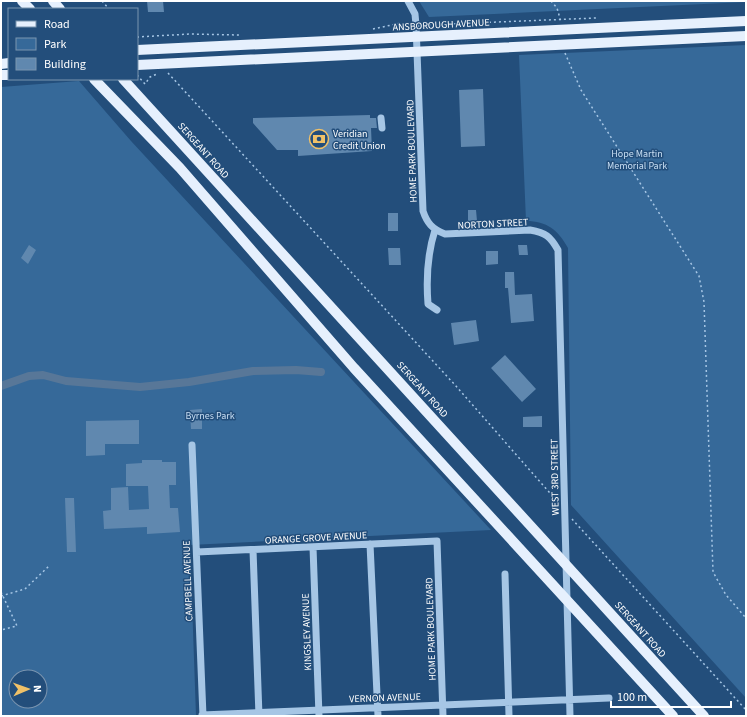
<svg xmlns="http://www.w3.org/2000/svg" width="747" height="717" viewBox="0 0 747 717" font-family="'Source Sans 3',sans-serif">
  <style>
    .green { fill: #366999; fill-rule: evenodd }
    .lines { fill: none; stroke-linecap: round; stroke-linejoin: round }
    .canal { stroke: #587798; stroke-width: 8 }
    .building { fill: #6088af }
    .path { stroke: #a6c6e5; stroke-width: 1.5; stroke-dasharray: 2 3; stroke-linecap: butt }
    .minor { stroke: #a6c6e5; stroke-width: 7 }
    .major { stroke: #e6f0fd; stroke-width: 10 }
    .labels { text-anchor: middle; stroke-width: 3; stroke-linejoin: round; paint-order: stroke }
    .street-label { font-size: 10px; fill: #fff; stroke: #234e7b }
    .poi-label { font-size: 10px; fill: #fff; stroke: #234e7b; text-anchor: start }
    .park-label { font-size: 10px; fill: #c9dff4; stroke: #234e7b }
  </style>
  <rect width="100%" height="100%" fill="#234e7b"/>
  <!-- green -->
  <path class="green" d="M419,1h327v1l-317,15z
    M746,45v653l-175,-193 -3,-257c-10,-18 -21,-27 -42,-27l-7,-166z
    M79,81l52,60 360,389 -301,15 6,171h-195v-629zM16,677h24v24h-24z"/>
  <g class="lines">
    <!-- canal -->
    <path class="canal" d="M1,386l28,-10 14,-1 23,6 74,6 49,-5 64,-11 43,-1 25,2"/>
  </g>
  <!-- building -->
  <path class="building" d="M147,1h16l1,11h-16z
    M483,89l2,57 -24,1 -2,-57z
    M370,115v3h6l1,10h-6l1,23 -74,5v-6h-21l-24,-27v-5z
    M468,210h8l1,11 -9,1z
    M388,213h10v18h-10z
    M29,245l7,5 -8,14 -7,-6z
    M518,245h9l1,10h-9z
    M388,248h12l1,17h-12z
    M486,251h12v13l-12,1z
    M505,272h9l1,23 17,-1 2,27 -23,2 -3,-35h-3z
    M476,320l3,21 -25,4 -3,-22z
    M505,355l31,34 -14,13 -31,-34z
    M202,409v20h-11l-1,-19z
    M542,416v11h-19v-10z
    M139,420v24h-34v11l-19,1v-35z
    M142,460h20v2h14v23h-7l1,23h8l2,24 -33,2v-7l-43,2 -1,-18 8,-1v-22l17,-1 1,23 20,-1 -1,-23h-22v-22l16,-1z
    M65,498h9l2,54h-9z"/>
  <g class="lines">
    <!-- path -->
    <path class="path" d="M102,1l7,8
      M551,1l6,7 4,14
      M424,25l172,-7
      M373,29l28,-6 7,2
      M137,37l53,-3 49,1
      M565,53l16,37 118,186 5,26 9,270 13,23 20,23
      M168,73l287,312 102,116
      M137,75l8,9 5,-7 7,-3
      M572,519l174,191
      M1,592l16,34 -16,4
      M1,596l24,-7 24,-23"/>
    <!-- minor -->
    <path class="minor" d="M408,1l7,13 1,11 7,186c4,12 9,18 22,23l85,-4c16,3 20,6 28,20l12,466
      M381,118l1,10
      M435,230c-8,25 -9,48 -7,74l9,6
      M192,445l11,271
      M370,544l8,172
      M313,547l6,169
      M253,550l6,166
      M197,552l240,-11 6,175
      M505,574l4,142
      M202,715l407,-17"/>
    <!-- major -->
    <path class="major" d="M22,1l8,8
      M53,1l7,8
      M137,50l609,-29
      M1,64l8,-1
      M137,65l609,-29
      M1,75h8
      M94,79l86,89 174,200 319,348
      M123,79l581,637"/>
  </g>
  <!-- icons -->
  <defs>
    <symbol id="bank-ring" viewBox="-11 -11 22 22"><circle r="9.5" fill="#234e7b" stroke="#f0c168" stroke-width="1.5"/><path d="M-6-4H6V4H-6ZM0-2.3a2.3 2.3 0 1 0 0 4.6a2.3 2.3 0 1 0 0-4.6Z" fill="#f0c168"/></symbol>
  </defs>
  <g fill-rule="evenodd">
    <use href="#bank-ring" x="308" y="128" width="22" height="22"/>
  </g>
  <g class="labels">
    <!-- street labels -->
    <g class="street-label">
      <text transform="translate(441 24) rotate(-3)" y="4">ANSBOROUGH AVENUE</text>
      <text transform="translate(204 150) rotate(48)" y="4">SERGEANT ROAD</text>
      <text transform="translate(411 151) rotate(-92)" y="4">HOME PARK BOULEVARD</text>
      <text transform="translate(493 223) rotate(-3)" y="4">NORTON STREET</text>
      <text transform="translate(423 389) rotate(48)" y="4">SERGEANT ROAD</text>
      <text transform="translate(554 477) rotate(-91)" y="4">WEST 3RD STREET</text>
      <text transform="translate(316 537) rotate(-3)" y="4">ORANGE GROVE AVENUE</text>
      <text transform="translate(187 581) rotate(-92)" y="4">CAMPBELL AVENUE</text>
      <text transform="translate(430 629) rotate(-92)" y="4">HOME PARK BOULEVARD</text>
      <text transform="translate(641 629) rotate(48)" y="4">SERGEANT ROAD</text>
      <text transform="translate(306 632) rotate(-92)" y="4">KINGSLEY AVENUE</text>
      <text transform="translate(385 697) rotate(-2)" y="4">VERNON AVENUE</text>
    </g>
    <!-- poi labels -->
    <g class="poi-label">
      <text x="333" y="137">Veridian<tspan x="333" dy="12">Credit Union</tspan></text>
    </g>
    <!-- park labels -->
    <g class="park-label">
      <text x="637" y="157">Hope Martin<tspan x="637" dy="12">Memorial Park</tspan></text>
      <text x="210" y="419">Byrnes Park</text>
    </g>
  </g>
  <!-- border -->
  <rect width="747" height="717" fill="none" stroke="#ffffff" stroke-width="4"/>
  <!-- legend -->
  <rect x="8" y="8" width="130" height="72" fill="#234e7b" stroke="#7b95b0"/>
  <rect x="16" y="21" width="20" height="6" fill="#e6f0fd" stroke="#7b95b0"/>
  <text x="44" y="28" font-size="12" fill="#ffffff">Road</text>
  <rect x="16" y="38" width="20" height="12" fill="#366999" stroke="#7b95b0"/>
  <text x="44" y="48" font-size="12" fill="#ffffff">Park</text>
  <rect x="16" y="58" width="20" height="12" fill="#6088af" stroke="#7b95b0"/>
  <text x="44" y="68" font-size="12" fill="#ffffff">Building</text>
  <!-- north arrow -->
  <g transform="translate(28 689) rotate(88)"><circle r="19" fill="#234e7b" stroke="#7b95b0"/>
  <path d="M0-3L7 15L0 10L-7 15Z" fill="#f0c168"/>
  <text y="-6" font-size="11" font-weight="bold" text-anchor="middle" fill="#ffffff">N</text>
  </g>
  <!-- scale -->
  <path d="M611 701v6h120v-6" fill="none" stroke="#ffffff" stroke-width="2"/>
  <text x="617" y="701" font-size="12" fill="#ffffff" stroke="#234e7b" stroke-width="3" paint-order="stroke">100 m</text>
</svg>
